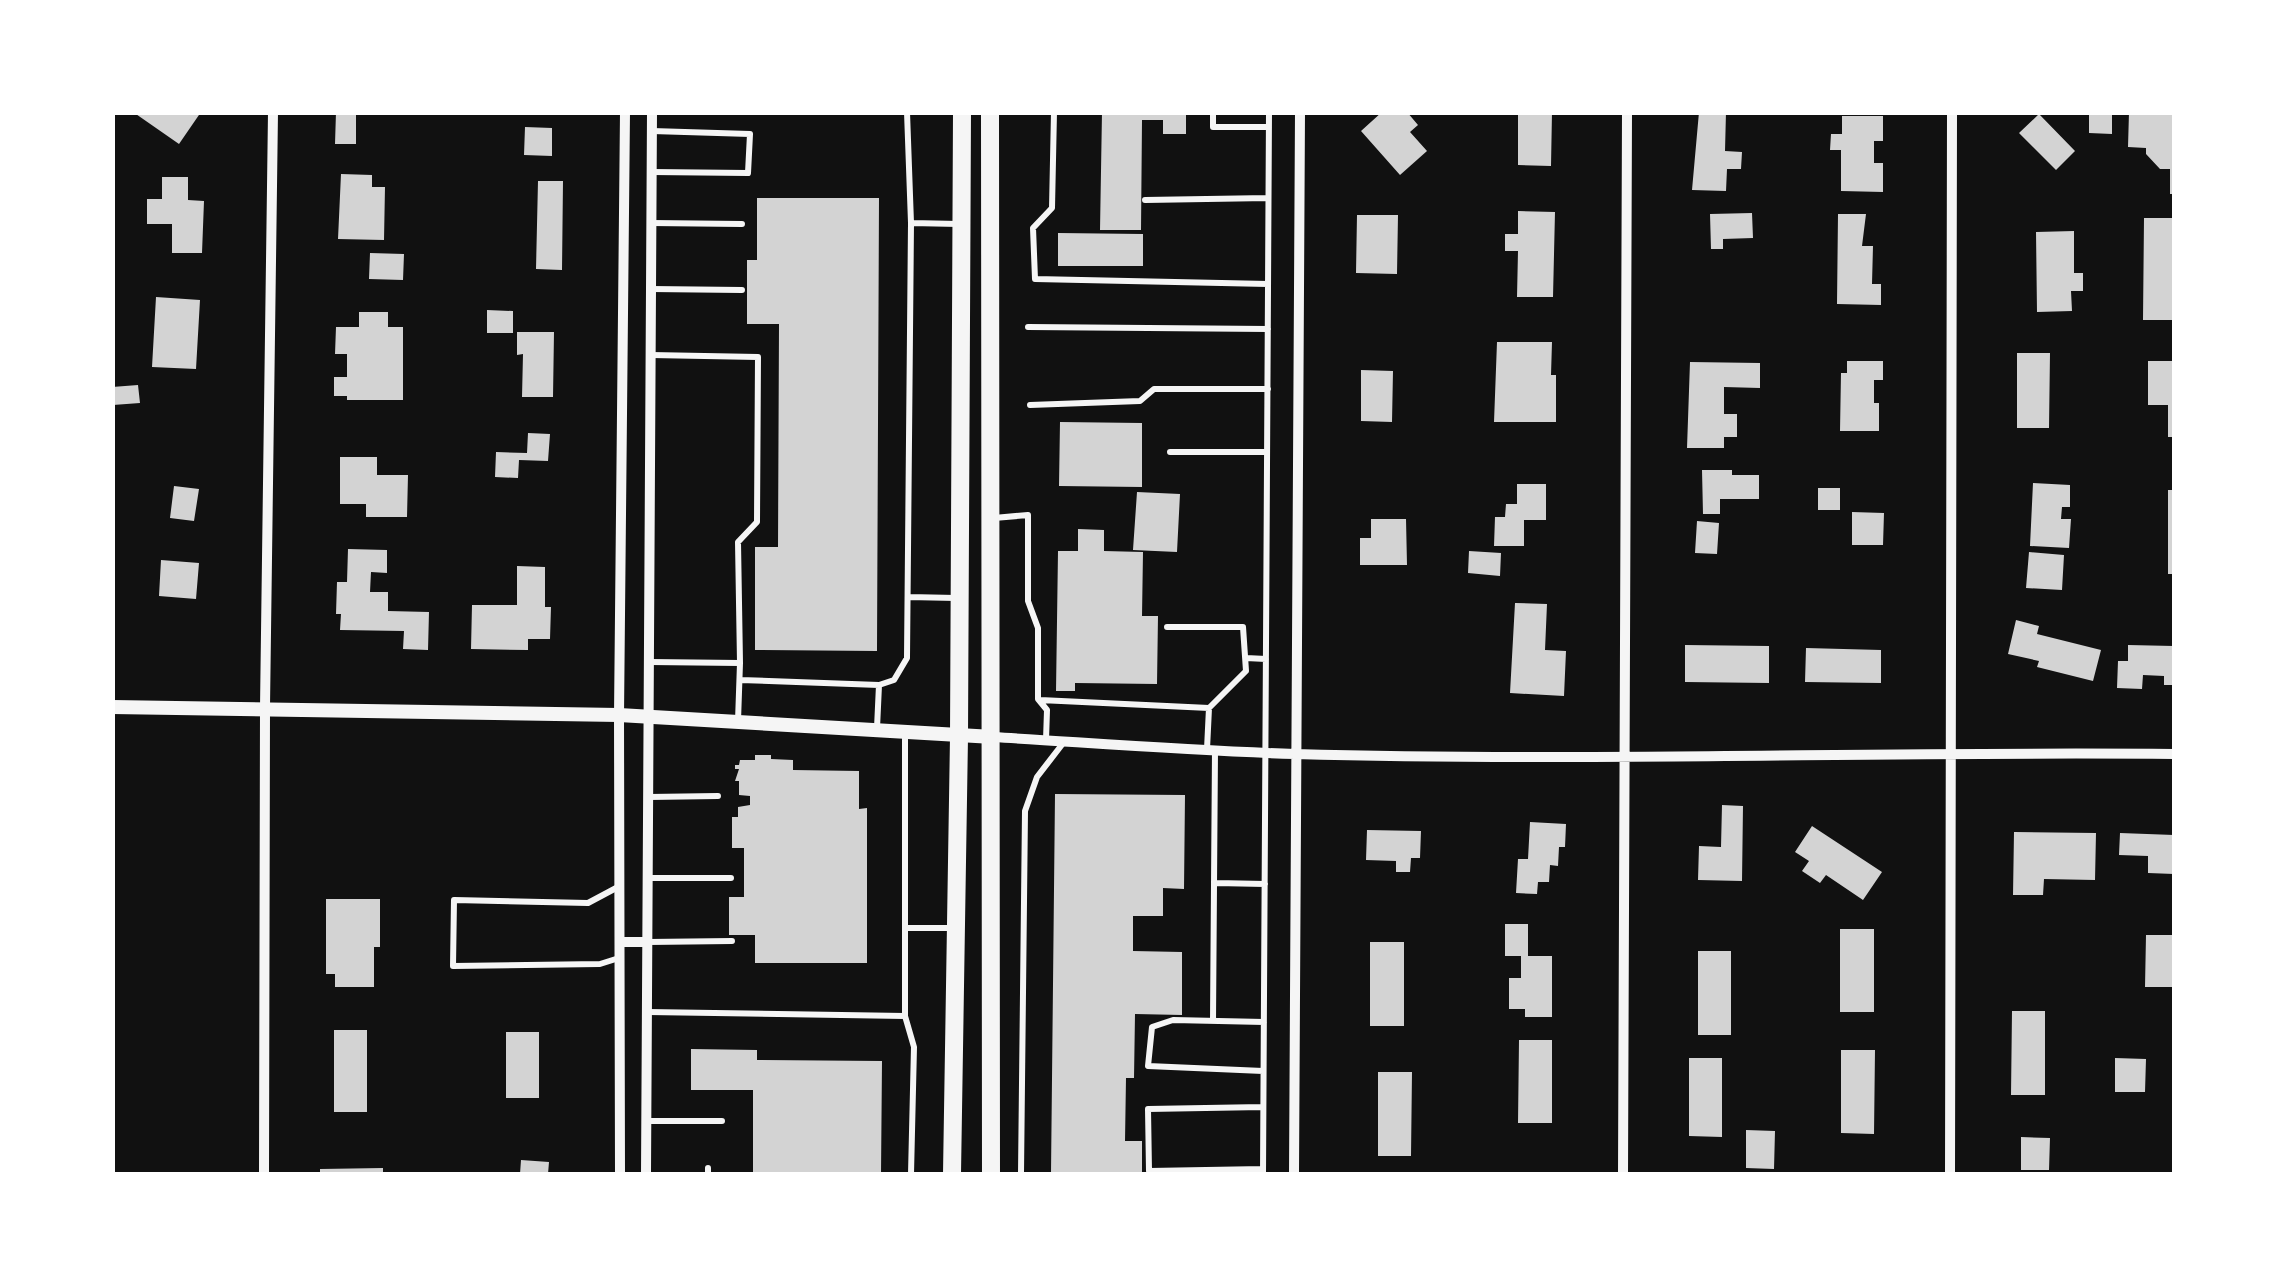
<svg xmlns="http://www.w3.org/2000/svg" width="2287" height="1287" viewBox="0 0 2287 1287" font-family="Commissioner,sans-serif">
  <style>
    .building { fill: #d3d3d3 }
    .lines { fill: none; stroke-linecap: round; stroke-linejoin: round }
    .service { stroke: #f5f5f5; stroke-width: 6 }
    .minor { stroke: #f5f5f5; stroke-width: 10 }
    .tertiary { stroke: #f5f5f5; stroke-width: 14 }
    .primary { stroke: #f5f5f5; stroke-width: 18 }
  </style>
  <rect width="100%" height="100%" fill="#111"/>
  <!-- building -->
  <path class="building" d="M133,112h68l-22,32z
    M336,112h20v32h-21z
    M1102,112h84v22h-23v-14h-21l-1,110h-41z
    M1382,112h25l11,13 -8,7 17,19 -27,24 -39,-44z
    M1518,112h34l-1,54 -33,-1z
    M1699,112h27l-1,39 17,1 -1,17h-14l-1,22 -34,-1z
    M2089,112h23v22l-23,-1z
    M2129,112h45v82h-4v-25h-10l-14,-15v-6l-18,-1z
    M2039,114l36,37 -19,19 -37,-37z
    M1842,116h41v25h-9v22h9v29l-42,-1v-41h-11l1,-16h11z
    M525,127l27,1v28l-28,-1z
    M341,174l31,1v12h13l-1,53 -46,-1z
    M162,177h26v23l16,1 -2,52h-30v-29h-25v-25h15z
    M538,181h25l-1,89 -26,-1z
    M757,198h122l-2,453 -122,-1v-103h23l1,-223h-32v-64h10z
    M1518,211l37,1 -2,85h-36l1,-46h-13v-17h13z
    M1752,213l1,25 -30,1v10h-12l-1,-35z
    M1838,214h28l-4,32h11l-1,38h9v21l-44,-1z
    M1357,215h41l-1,59 -41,-1z
    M2144,218h30v102h-31z
    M2074,231v42h9v18h-12l1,20 -35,1 -1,-80z
    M1058,233l85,1v32h-85z
    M370,253l34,1 -1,26 -34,-1z
    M156,297l44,3 -4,69 -44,-2z
    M487,310l26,1v22h-26z
    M359,312h29v15h15v73h-56v-4h-13v-19h13v-23h-12l1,-27h23z
    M517,332h37l-1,65h-31l1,-43 -6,1z
    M1497,342h55l-1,33h5v47h-62z
    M2017,353h33l-1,75h-32z
    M1847,361h36v19h-9v23h5v28h-39l1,-58h6z
    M2148,361h26v76h-6v-32h-20z
    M1690,362l70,1v25l-36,-1v27h13v23h-13v11h-37z
    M1361,370l32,1 -1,51 -31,-1z
    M138,385l2,18 -27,2 -1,-18z
    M1060,422l82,1v64l-83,-1z
    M528,433l22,1 -2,27 -29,-1 -1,18 -23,-1 1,-25 31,1z
    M340,457h37v18h31l-1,42h-41v-13h-26z
    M1702,470h30v5h27v24h-39v15h-17z
    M2033,483l37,2v22h-8l-1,12h10l-2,29 -39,-2z
    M1517,484h29v36h-22v26h-30l1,-29h10l1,-13h11z
    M174,486l25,3 -5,32 -24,-3z
    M1818,488h22v22h-22z
    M2168,490h6v84h-6z
    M1137,492l43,2 -3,58 -44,-2z
    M1852,512l32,1 -1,32h-31z
    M1371,519h35l1,46h-47v-27h11z
    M1697,521l22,2 -2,31 -22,-1z
    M1078,529l26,1v21l39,1 -1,64h16l-1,68 -82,-1v8h-19l2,-140h20z
    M348,549l39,1v23l-16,-1 -1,20h18v19l41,1 -1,38 -25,-1 1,-18 -64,-1 1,-16h-5l1,-32h10z
    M1469,551l32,2 -1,23 -32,-3z
    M2029,552l35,3 -2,35 -36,-2z
    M161,560l38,3 -3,36 -37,-3z
    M517,566l28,1v40h6l-1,32h-22v11l-57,-1 1,-44h45z
    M1515,603l32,1 -2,46 21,1 -2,45 -54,-3z
    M2016,620l23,6 -2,8 64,16 -8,31 -56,-14 2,-6 -31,-7z
    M1685,645l84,1v37l-84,-1z
    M2128,645l46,1v39h-10v-9l-21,-1 -1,14 -25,-1 1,-27h10z
    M1806,648l75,2v33l-76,-1z
    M755,755h16v4l22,1v10l66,1v38l8,-1v155h-112v-28h-26v-38h15v-49h-12v-31h6v-10l12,-2v-9l-11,-1v-14h-4l4,-12h-4v-4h4l1,-5h15z
    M1055,794l130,1 -1,94 -21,-1v28h-30v35l49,1v63l-47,-1 -1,64h-8l-1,63h17v33h-91z
    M1722,805l21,1 -1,75 -44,-1 1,-34 22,1z
    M1530,822l36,2 -1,23h-6l-1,19 -8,-1 -1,17h-11l-1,12 -21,-1 2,-34h10z
    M1812,826l70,46 -19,28 -37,-25 -6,8 -18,-12 7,-10 -14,-9z
    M1367,830l54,1 -1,27h-9l-1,14h-14v-11l-30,-1z
    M2014,832l82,1 -1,47 -51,-1 -1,16h-30z
    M2120,833l54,2v39l-26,-1v-17l-29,-1z
    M326,899h54v48h-6v40h-39v-13h-9z
    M1505,924h23v32h24v61h-27v-8h-16v-31h12v-22h-16z
    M1840,929h34v83h-34z
    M2146,935h27l1,52h-29z
    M1370,942h34v84h-34z
    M1698,951h33v84h-33z
    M2012,1011h33v84h-34z
    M334,1030h33v82h-33z
    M506,1032h33v66h-33z
    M1519,1040h33v83h-34z
    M691,1049l66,1v10l125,1 -1,113h-128v-84h-62z
    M1841,1050h34l-1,84 -33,-1z
    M1689,1058h33v79l-33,-1z
    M2115,1058l31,1 -1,33h-30z
    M1378,1072h34l-1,84h-33z
    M1746,1130l29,1 -1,38 -28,-1z
    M2021,1137l29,1 -1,32h-28z
    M521,1160l28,2 -1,12h-28z
    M383,1168v6h-63v-5z"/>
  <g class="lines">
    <!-- service -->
    <path class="service" d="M1054,112l-2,96 -19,20 2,51 233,5
      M1213,112v15h56
      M652,172l96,1 2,-39 -98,-3
      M1145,200l123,-2
      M651,223l91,1
      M911,223l48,1
      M651,289l91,1
      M1028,327l240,2
      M1030,405l110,-4 14,-12h114
      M1170,452h97
      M994,518l34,-3v86l10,27v71l9,11 -1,30
      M908,597l48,1
      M1167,627h76l3,44 -37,37
      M1246,658l20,1
      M650,662l90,1 -2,-121 19,-20 1,-165 -107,-2
      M740,680l139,5 15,-5 13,-22 4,-435 -4,-111
      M1040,700l169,8 -2,41
      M738,721l2,-58
      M877,728l2,-43
      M649,797l69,-1
      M649,878h82
      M1216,883l49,1
      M618,887l-30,16 -134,-3 -1,66 147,-2 19,-6
      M905,928h49
      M648,942l84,-1
      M648,1012l257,4v-283
      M905,1016l9,31 -3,127
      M1213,1021l2,-271
      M1263,1071l-115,-5 4,-39 21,-7 91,2
      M647,1121h75
      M708,1168v6
      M1263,1169l-114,2 -1,-62 115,-2
      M1021,1174l4,-363 12,-34 27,-35
      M1263,1174l6,-1062"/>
    <!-- minor -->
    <path class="minor" d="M993,737c100,6 201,14 302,17 293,8 587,-3 879,0
      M620,942h27
      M264,1174l1,-467 8,-595
      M620,1174l-1,-459 6,-603
      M646,1174l6,-1062
      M1294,1174l6,-1062
      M1623,1174l4,-1062
      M1950,1174l2,-1062"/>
    <!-- tertiary -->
    <path class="tertiary" d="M112,707l507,8 374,22"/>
    <!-- primary -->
    <path class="primary" d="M990,112l1,1062
      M952,1174l7,-437 3,-625"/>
  </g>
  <!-- border -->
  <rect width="2287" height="1287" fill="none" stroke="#ffffff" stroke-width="230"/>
</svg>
